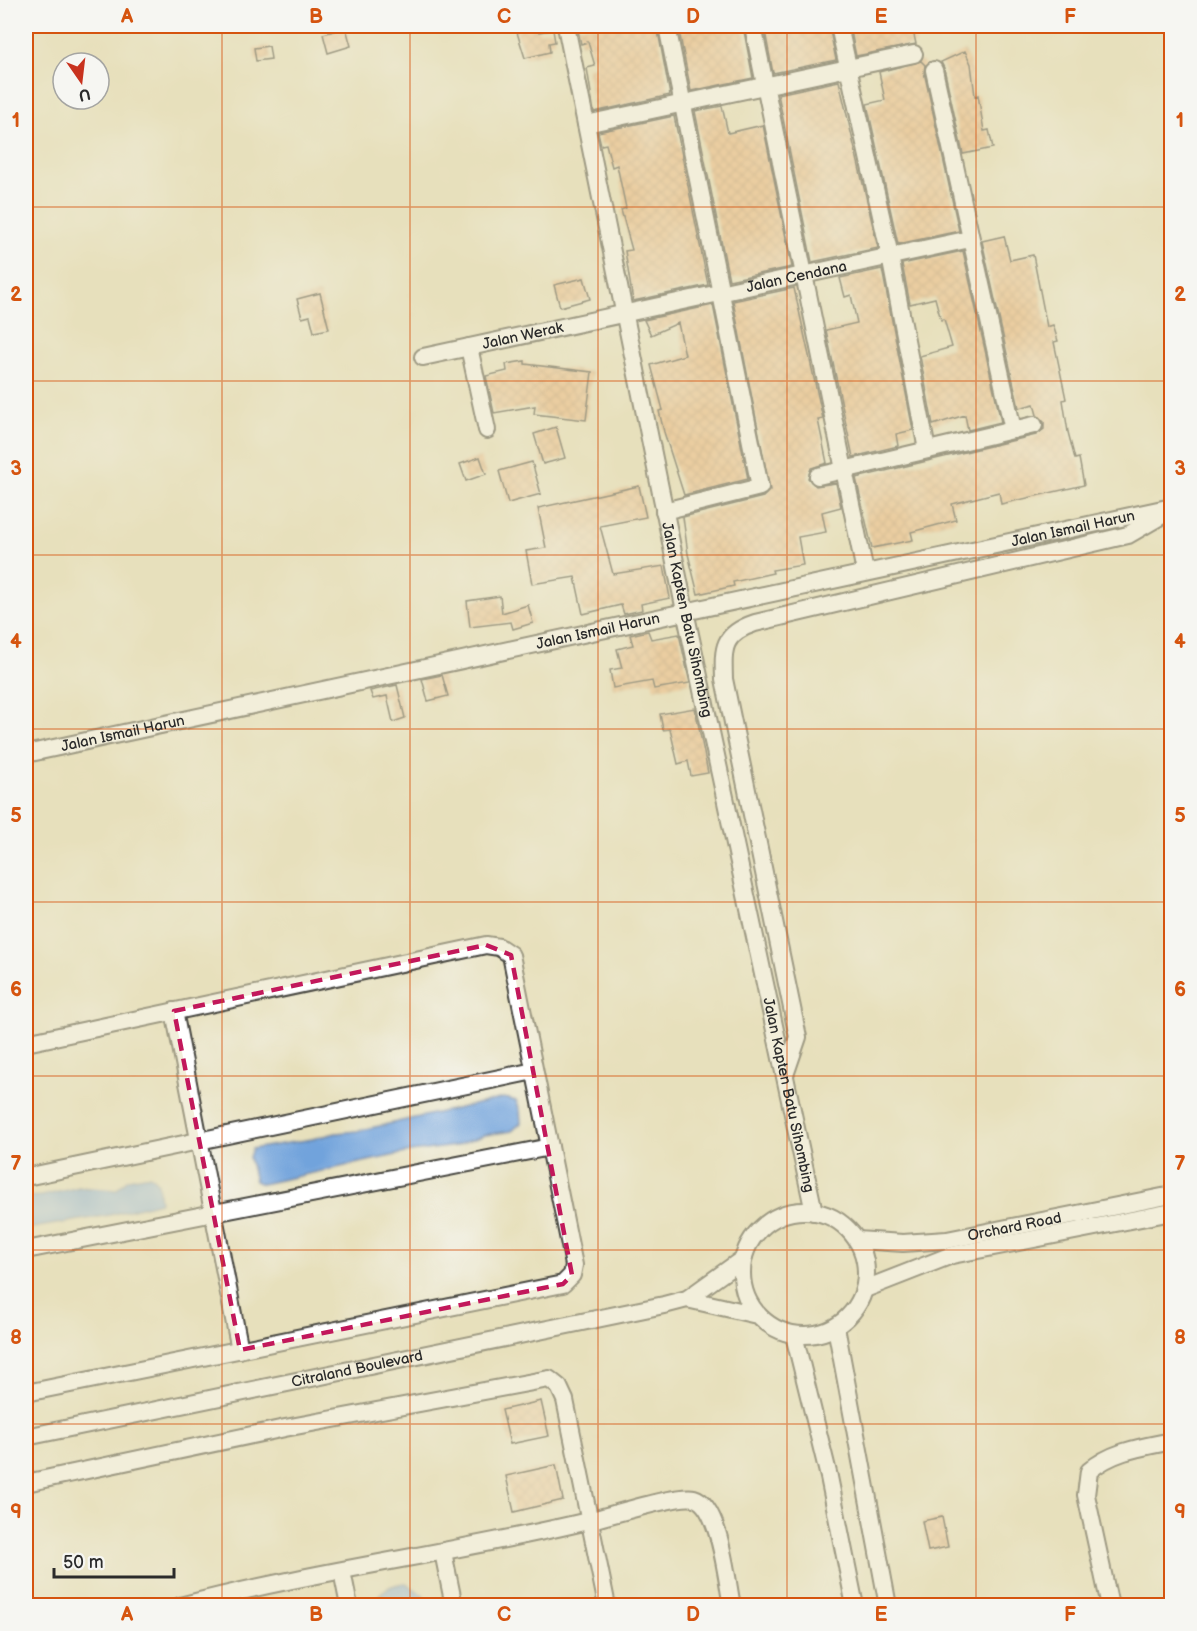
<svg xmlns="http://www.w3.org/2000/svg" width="1197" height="1631" viewBox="0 0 1197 1631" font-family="'Balsamiq Sans',sans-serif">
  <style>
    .water { fill: #71a3dc; stroke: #4e6784; stroke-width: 1.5 }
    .building { fill: url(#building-cross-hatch) }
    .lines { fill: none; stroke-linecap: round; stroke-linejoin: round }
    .minor-casing { stroke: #474641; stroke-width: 20 }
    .minor { stroke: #fff; stroke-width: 16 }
    .marked { fill: none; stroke: #c2185b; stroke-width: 4.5; stroke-dasharray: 12 8; stroke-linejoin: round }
    .grid { fill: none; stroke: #d5540f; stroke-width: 1.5; stroke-opacity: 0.55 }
    .labels { text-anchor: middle; stroke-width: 5; stroke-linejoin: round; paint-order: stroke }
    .street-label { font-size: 15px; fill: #2b2b2b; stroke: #f6f6f2 }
    .neatline { fill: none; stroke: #d5540f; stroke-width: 2 }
    .grid-label { font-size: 20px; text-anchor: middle; font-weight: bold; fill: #d5540f }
  </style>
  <defs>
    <pattern id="building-cross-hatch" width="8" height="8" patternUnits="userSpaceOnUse" patternTransform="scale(1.5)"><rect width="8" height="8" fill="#efb780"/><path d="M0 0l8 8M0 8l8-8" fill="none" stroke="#c29569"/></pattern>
  </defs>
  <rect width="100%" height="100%" fill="#f6f6f2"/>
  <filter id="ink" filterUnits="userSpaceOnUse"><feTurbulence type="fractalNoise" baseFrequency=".0167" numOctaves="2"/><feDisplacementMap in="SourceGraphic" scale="12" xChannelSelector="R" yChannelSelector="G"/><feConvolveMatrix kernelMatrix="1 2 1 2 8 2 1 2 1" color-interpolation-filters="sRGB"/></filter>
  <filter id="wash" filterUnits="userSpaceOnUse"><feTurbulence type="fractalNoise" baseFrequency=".008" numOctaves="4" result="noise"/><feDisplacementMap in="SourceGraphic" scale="24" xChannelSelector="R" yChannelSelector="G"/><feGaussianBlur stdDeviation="1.35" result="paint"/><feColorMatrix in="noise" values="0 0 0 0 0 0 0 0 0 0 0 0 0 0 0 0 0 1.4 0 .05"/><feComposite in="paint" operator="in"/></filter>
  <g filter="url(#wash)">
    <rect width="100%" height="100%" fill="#e7e0bc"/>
    <!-- water -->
    <path class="water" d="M504,1098l12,3 4,9 1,13 -9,8 -27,4 -30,11 -45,6 -148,32 -7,-3 -6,-24 3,-8 60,-10 24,-6 21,-2z
      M150,1175l8,8 2,19 -50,13 -84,14v-32l16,-1 37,-9 37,3 12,-11z
      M406,1583l17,12 5,10h-56c7,-14 18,-21 34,-22z"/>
    <g id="blocks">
      <!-- building -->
      <path class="building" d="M515,26h22l2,6 14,-2 2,12 -6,1 1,9 -25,6z
        M577,26h80l13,69 -76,17 -7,-44 8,-2 -7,-24 -7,2z
        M678,26h65l10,52 -62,13z
        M764,26h26l1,2 38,-2 7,34 -63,13z
        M850,26h62l4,18 -60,12z
        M346,28l5,18 -23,7 -5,-19z
        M269,46l2,13 -15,2 -2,-13z
        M965,51l6,13 4,32 3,-1 6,36 5,-1 4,18 -30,6 -19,-86 -3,-6z
        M921,61l4,4 -1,7 35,159 -61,13 -31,-140 18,-4 -6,-28z
        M839,81l39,167 -66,14 -34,-168z
        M722,106l6,27 35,-8 29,142 -63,13 -34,-169z
        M674,116l34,169 -75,16 -8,-50 7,-1 -11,-40 5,-2 -9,-43 -5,2 -6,-23 -5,1 -3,-13z
        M1004,236l6,24 23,-5 14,72 6,-2 5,16 -4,1 12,57 -3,1 5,32 7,27 4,-1 5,27 -83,19 -2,-12 -47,12 4,16 -45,12 2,8 -41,8 -16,-70 180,-43 8,-6v-7l-7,-7 -3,-11 -15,4 -37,-167z
        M963,251l38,171 -33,8 -3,-15 -32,10 -13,-69 32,-9 -8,-28 -3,1 -6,-22 -25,6 -8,-40z
        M882,269l31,161 -17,4 2,12 -45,11 -27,-127 31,-7 -6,-28 -6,2 -5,-19z
        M584,278l6,21 -30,8 -6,-22z
        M794,288l29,131 -5,1 9,43 -16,5 -3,10 8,8 20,-3 5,24 -19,5 4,20 -28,5 5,28 -31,5 1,3 -40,9 1,4 -36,8 -10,-40 -5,-37 80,-20 7,-7 -37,-189z
        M320,293l9,36 -15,3 -4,-16 -8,2 -5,-19z
        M713,305l35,174 -64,16 -20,-63 -5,-21 4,-1 -12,-45 34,-10 -7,-32 -27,12 -7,-15z
        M525,361v3l67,8 -6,48 -52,-6 1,-8 -41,7 -8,-37 21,-5 -1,-7z
        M556,427l9,31 -22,6 -9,-30z
        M480,457l6,17 -20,7 -6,-17z
        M532,462l9,32 -33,9 -9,-32z
        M639,486l7,31 -46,9 13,48 51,-8 6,32 -29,6 1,6 -18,4 -3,-9 -38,9 -8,-37 -43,7 -6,-33 20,-3 -8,-40z
        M500,596l2,17 26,-8 5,18 -20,6 -2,-7 -41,5 -3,-26z
        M648,631l3,8 28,-5 11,49 -36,6 -2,-8 -39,7 -3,-18 12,-2 -5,-19 16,-4 -3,-10z
        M442,675l6,21 -20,5 -6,-22z
        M397,685l8,33 -12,4 -6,-26 -14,3 -3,-8z
        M695,708l13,65 -17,3 -3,-15 -10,3 -8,-35 -7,1 -3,-16z
        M541,1401l8,35 -39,8 -8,-34z
        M556,1465l7,35 -49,12 -8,-36z
        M942,1517l6,30 -20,4 -6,-30z"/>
    </g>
  </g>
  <g filter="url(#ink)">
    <use href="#blocks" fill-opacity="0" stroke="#474641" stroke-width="1.5"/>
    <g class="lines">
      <defs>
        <g id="minor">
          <path id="s1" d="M566,26l119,585 129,601"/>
          <path d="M753,26l112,546"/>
          <path d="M839,26l51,230 37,194"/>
          <path d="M934,70l79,360"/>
          <path d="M586,124l328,-70"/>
          <path d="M469,347l18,83"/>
          <path id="s2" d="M423,357l547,-118"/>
          <path d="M818,476l216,-51"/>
          <path d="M664,511l96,-24 -93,-461"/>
          <path id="s3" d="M26,754l1146,-247"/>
          <path d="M174,1011l66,339"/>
          <path d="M26,1043l460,-98 13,2 12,8 63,310 -2,10 -9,9 -537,109"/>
          <path d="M785,1075l13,-38 -74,-358c-1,-31 -2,-45 31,-56l373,-88 38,-22"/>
          <path d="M26,1177l508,-106"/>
          <circle cx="804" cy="1273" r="62"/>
          <path id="s4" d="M857,1240l46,3 44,-3 225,-45"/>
          <path d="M26,1250l524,-103"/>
          <path d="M865,1289l87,-34 220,-43"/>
          <path d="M687,1299l70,16"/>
          <path d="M836,1327l52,279"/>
          <path d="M794,1335l35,142 26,129"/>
          <path id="s5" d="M26,1437l638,-132 23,-6 57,-41"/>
          <path d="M26,1483l259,-55 264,-49 10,8 6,13 42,206"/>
          <path d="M443,1552l11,54"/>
          <path d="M342,1571l7,35"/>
          <path d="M180,1606c136,-36 276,-53 412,-86 20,-5 86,-26 102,-22 26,7 33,84 38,108"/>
          <path d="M1110,1606l-24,-111 3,-24c23,-20 53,-24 83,-30"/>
        </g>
      </defs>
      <!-- minor casing -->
      <use href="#minor" class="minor-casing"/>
      <!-- minor -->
      <use href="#minor" class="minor"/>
    </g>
  </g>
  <!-- marked area -->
  <path d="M0 0H1197V1631H0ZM486,945l25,10 61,320 -9,9 -323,66 -66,-339z" fill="#e7e0bc" fill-opacity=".55" fill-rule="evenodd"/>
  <path class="marked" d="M486,945l25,10 61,320 -9,9 -323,66 -66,-339z"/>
  <!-- grid -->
  <path class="grid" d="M222,26v1580M410,26v1580M598,26v1580M787,26v1580M976,26v1580M26,207h1146M26,381h1146M26,555h1146M26,729h1146M26,902h1146M26,1076h1146M26,1250h1146M26,1424h1146"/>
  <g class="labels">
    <!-- street labels -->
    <g class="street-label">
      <text dy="5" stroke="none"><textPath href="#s2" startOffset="382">Jalan Cendana</textPath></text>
      <text dy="5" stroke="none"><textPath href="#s2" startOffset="102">Jalan Werak</textPath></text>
      <text dy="5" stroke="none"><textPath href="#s3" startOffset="1071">Jalan Ismail Harun</textPath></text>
      <text dy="5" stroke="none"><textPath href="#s1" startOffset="606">Jalan Kapten Batu Sihombing</textPath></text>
      <text dy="5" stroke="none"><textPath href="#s3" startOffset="585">Jalan Ismail Harun</textPath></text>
      <text dy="5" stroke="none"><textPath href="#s3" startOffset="99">Jalan Ismail Harun</textPath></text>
      <text dy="5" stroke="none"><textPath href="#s1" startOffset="1092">Jalan Kapten Batu Sihombing</textPath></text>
      <text dy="5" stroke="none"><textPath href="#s4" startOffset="159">Orchard Road</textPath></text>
      <text dy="5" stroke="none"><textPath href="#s5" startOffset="338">Citraland Boulevard</textPath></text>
    </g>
  </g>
  <!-- margin -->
  <rect width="1197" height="1631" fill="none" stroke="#f6f6f2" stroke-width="66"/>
  <!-- north arrow -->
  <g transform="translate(81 81) rotate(166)"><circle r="28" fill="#f6f6f2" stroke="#a5a5a2" stroke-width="1.5"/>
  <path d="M0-4.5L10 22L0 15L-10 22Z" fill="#c8321e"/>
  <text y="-9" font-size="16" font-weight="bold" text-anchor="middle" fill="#2b2b2b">U</text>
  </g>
  <!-- scale -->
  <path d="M54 1568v9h120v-9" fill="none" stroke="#2b2b2b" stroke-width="3"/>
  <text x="63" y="1568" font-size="18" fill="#2b2b2b" stroke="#f6f6f2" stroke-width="4.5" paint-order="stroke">50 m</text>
  <rect x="33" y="33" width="1131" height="1565" class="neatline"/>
  <g class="grid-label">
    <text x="127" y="23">A</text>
    <text x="316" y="23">B</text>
    <text x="504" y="23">C</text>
    <text x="693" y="23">D</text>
    <text x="881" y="23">E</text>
    <text x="1070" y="23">F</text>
    <text x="16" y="127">1</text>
    <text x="1180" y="127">1</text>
    <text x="16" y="301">2</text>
    <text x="1180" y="301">2</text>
    <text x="16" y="475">3</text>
    <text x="1180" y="475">3</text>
    <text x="16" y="648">4</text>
    <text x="1180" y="648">4</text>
    <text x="16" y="822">5</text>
    <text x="1180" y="822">5</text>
    <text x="16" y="996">6</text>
    <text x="1180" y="996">6</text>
    <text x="16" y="1170">7</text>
    <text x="1180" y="1170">7</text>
    <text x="16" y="1344">8</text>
    <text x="1180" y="1344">8</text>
    <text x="16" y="1518">9</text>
    <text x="1180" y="1518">9</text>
    <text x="127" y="1621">A</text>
    <text x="316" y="1621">B</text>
    <text x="504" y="1621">C</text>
    <text x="693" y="1621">D</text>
    <text x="881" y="1621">E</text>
    <text x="1070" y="1621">F</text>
  </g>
</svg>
